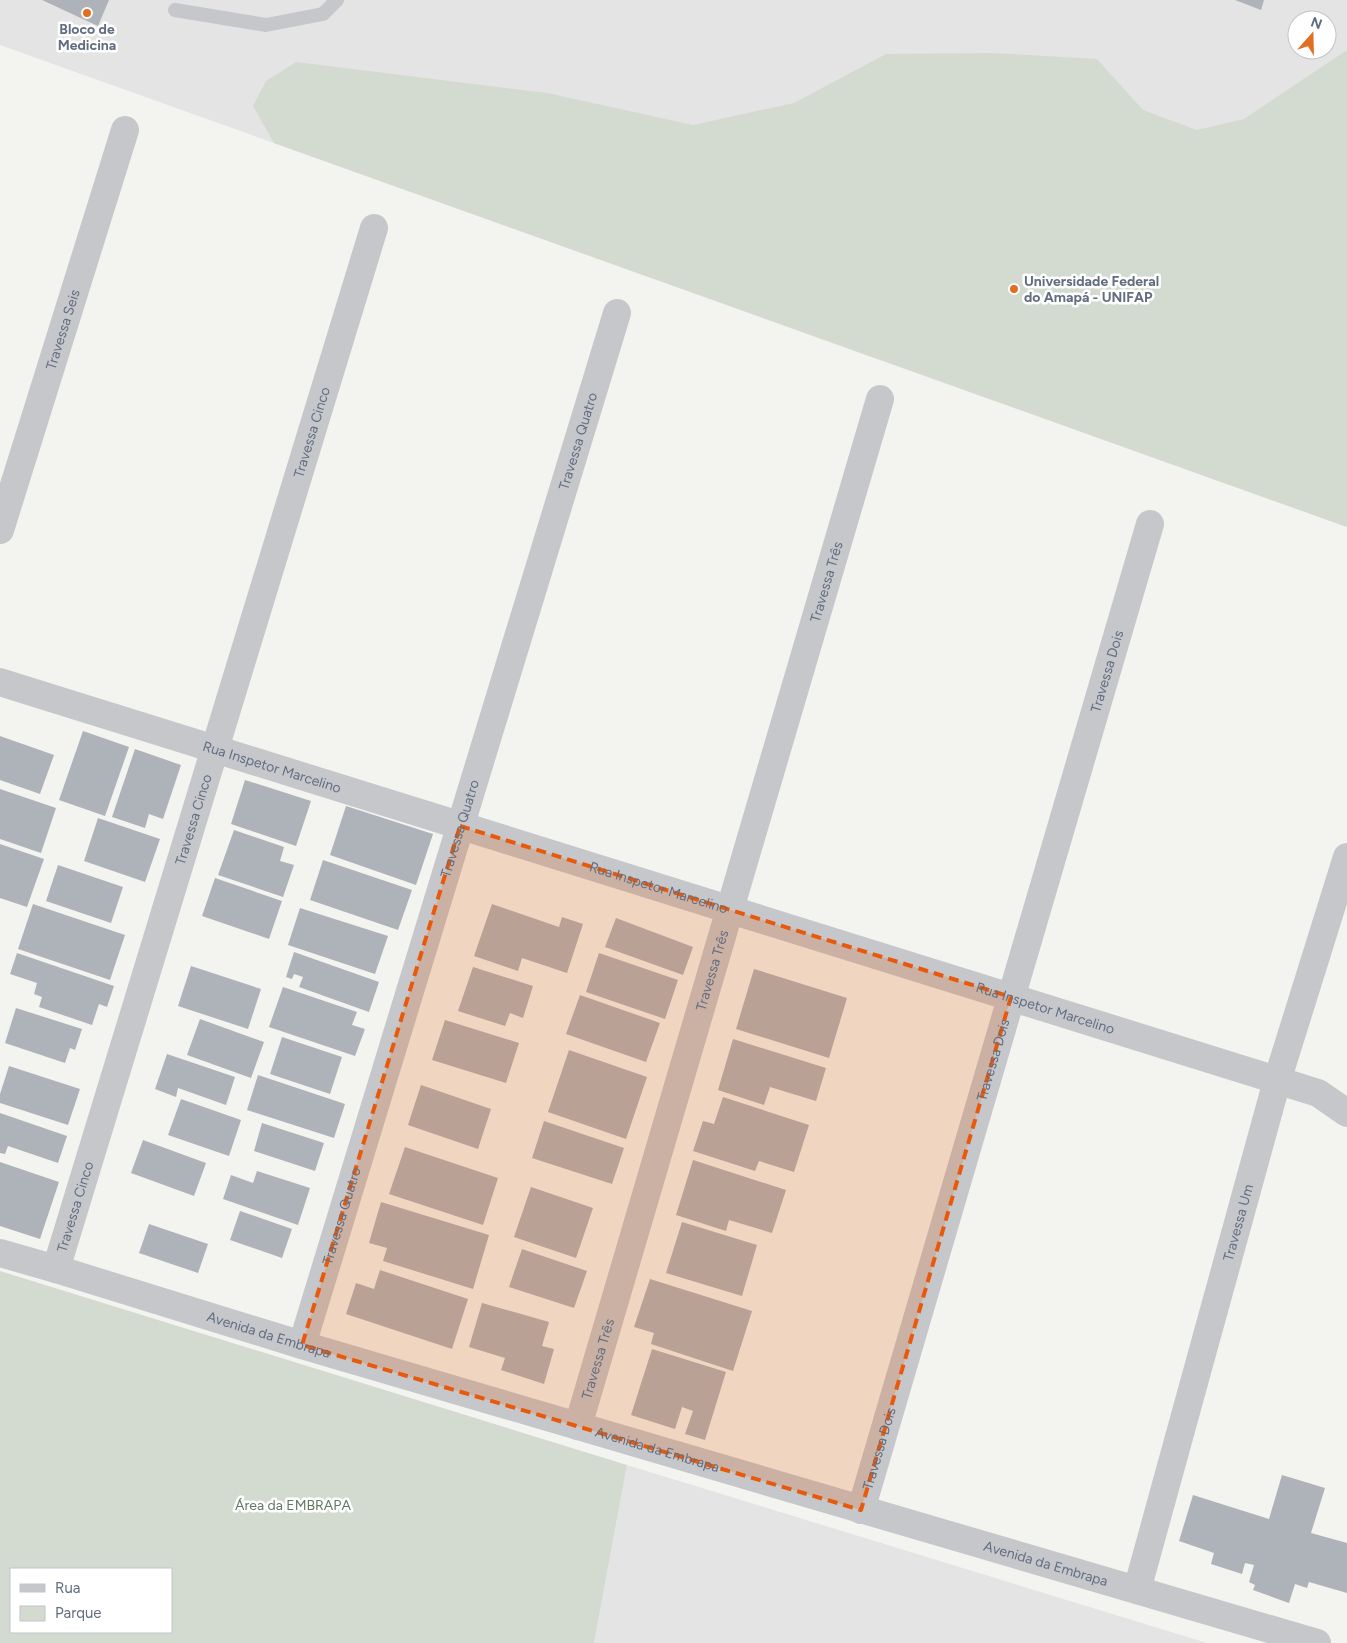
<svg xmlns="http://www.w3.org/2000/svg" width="1347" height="1643" viewBox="0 0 1347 1643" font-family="Figtree,sans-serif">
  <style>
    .built { fill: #e3e4e3; fill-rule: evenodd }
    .green { fill: #d3dbd0; fill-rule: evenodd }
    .building { fill: #aeb3b9 }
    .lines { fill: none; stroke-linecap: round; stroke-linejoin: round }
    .service { stroke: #c5c7cb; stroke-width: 14 }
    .minor { stroke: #c5c7cb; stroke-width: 28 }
    .tertiary { stroke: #c5c7cb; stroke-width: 28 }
    .marked { fill: #e8590c; fill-opacity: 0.2; stroke: #e8590c; stroke-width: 4; stroke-dasharray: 10 6; stroke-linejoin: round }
    .poi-dot { fill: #e26f21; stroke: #fff; stroke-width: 2 }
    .labels { text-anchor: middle; stroke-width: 5; stroke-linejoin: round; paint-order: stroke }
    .poi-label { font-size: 14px; font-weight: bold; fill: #626e80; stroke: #fff }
    .street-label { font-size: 14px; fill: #626e80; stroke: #fff }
    .park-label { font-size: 14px; fill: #627861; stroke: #fff }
  </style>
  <rect width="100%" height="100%" fill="#f3f4ef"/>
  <!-- built -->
  <path class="built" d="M0,0h1347v527l-1347,-482zM1297,20h30v30h-30z
    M627,1465l580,178h-613z"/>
  <!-- green -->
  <path class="green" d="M1347,50v477l-1073,-384 -21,-37 13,-25 30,-19 251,31 146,32 101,-22 92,-49 107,-1 104,6 46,51 54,20 47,-11z
    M0,1271l627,194 -33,178h-594zM11,1569h160v63h-160z"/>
  <!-- building -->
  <path class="building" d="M42,0h67l-11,26z
    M1235,0h29l-3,10z
    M83,731l46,16 -24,69 -46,-16z
    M0,736l54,19 -14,39 -40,-14z
    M135,749l46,16 -18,54 -14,-5 -4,14 -33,-11z
    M245,780l66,21 -15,45 -65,-22z
    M0,789l56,19 -15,45 -41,-14z
    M346,806l87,28 -17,51 -86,-30z
    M98,818l62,21 -15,43 -61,-21z
    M234,830l50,17 -4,14 14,4 -11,32 -65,-22z
    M0,844l44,15 -17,48 -27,-9z
    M323,860l89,30 -14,40 -88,-30z
    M58,865l65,22 -12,36 -65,-22z
    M215,878l67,23 -13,38 -67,-23z
    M33,904l92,31 -15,45 -92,-31z
    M492,904l67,23 3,-10 21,7 -16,49 -45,-15 -4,13 -44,-15z
    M300,908l88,28 -13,38 -87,-29z
    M616,918l77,29 -10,28 -78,-28z
    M294,952l85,30 -10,30 -70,-25 4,-10 -9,-3 -2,5 -6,-2z
    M17,953l97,33 -7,21 -8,-3 -7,21 -53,-18 3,-10 -8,-3 3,-11 -27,-9z
    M599,953l79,27 -13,39 -79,-27z
    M191,966l70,23 -13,40 -70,-23z
    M473,967l60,19 -10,32 -13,-5 -5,13 -47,-15z
    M754,969l93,29 -18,60 -93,-29z
    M283,987l74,25 -5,13 13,4 -10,27 -86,-29z
    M580,995l80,28 -14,39 -80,-28z
    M16,1008l66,21 -7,21 -5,-2 -5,15 -60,-20z
    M200,1019l64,23 -13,36 -64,-23z
    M445,1020l74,23 -13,40 -74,-23z
    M282,1037l60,20 -12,37 -60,-20z
    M733,1039l93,29 -10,33 -46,-14 -6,18 -46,-15z
    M569,1050l78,27 -21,62 -78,-27z
    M167,1054l68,23 -9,28 -48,-17 -2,9 -21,-8z
    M9,1066l71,23 -12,36 -68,-22v-9z
    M258,1075l87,29 -11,34 -87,-28z
    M421,1085l70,24 -13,40 -70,-24z
    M723,1097l86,28 -15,47 -35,-11 -4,10 -62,-20 10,-30 11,3z
    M181,1099l60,21 -12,36 -61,-21z
    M0,1113l67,23 -9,27 -50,-17 -3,8 -5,-1z
    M544,1121l80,27 -12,36 -80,-26z
    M262,1123l62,20 -9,28 -61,-20z
    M143,1140l63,23 -12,33 -63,-23z
    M405,1147l93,31 -15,47 -94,-31z
    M693,1160l93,30 -14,43 -43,-13 -3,11 -50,-16z
    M0,1162l59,20 -19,57 -40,-13z
    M257,1171l53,17 -12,37 -75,-26 8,-24 22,8z
    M531,1187l62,21 -17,50 -62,-21z
    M381,1202l108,33 -16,54 -90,-28 4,-13 -18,-5z
    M240,1211l52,18 -10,29 -52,-18z
    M682,1222l75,23 -15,51 -76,-23z
    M149,1224l59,20 -10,29 -59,-20z
    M522,1249l65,22 -13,37 -65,-21z
    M380,1270l88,29 -16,50 -106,-35 10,-31 18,6z
    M650,1279l102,32 -19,60 -82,-27 3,-11 -20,-6z
    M482,1303l67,19 -7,24 12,3 -10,35 -43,-14 4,-12 -36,-11z
    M652,1349l74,23 -21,68 -20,-6 8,-23 -11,-4 -7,22 -44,-14z
    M1282,1475l43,13 -14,45 36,10v50l-38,-11 -2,6 -12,-4 -6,19 -36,-13 2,-5 -6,-3 5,-17 -9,-2 -3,11 -31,-10 3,-11 -35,-12 14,-46 76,24z"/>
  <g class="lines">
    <!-- service -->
    <path class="service" d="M175,10l91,15 57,-11 14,-14"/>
    <!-- minor -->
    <g class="minor">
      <path id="s1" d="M0,530l125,-400"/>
      <path id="s2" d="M0,1253l56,16 246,76 1015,298"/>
      <path id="s3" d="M56,1269l318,-1041"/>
      <path id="s4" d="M302,1345l315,-1032"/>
      <path id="s5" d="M578,1426l302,-1027"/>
      <path id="s6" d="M861,1510l289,-986"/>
      <path id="s7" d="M1137,1590l140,-509 70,-224"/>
    </g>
    <!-- tertiary -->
    <path class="tertiary" id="s8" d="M0,682l1318,411 29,20"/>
  </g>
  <!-- marked area -->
  <path class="marked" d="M460,826l551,171 -150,513 -559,-165z"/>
  <!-- markers -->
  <g class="poi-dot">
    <circle cx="87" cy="13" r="5"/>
    <circle cx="1014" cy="289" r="5"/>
  </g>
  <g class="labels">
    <!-- poi labels -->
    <g class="poi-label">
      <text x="87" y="34">Bloco de<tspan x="87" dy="16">Medicina</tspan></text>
      <text x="1024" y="286" text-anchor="start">Universidade Federal<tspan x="1024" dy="16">do Amapá - UNIFAP</tspan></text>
    </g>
    <!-- street labels -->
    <g class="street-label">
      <text dy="5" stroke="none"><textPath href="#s1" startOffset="210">Travessa Seis</textPath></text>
      <text dy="5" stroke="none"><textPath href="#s3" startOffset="875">Travessa Cinco</textPath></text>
      <text dy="5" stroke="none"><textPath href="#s4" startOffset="945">Travessa Quatro</textPath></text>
      <text dy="5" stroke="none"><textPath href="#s5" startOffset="880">Travessa Três</textPath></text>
      <text dy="5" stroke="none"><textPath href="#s6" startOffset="874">Travessa Dois</textPath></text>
      <text dy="5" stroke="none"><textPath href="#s8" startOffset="285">Rua Inspetor Marcelino</textPath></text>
      <text dy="5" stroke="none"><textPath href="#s3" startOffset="470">Travessa Cinco</textPath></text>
      <text dy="5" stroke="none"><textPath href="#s4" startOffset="540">Travessa Quatro</textPath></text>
      <text dy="5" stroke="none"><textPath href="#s8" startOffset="690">Rua Inspetor Marcelino</textPath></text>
      <text dy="5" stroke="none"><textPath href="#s5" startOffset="475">Travessa Três</textPath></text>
      <text dy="5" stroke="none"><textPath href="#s8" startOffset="1095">Rua Inspetor Marcelino</textPath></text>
      <text dy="5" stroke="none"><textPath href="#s6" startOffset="469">Travessa Dois</textPath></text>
      <text dy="5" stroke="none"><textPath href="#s3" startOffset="65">Travessa Cinco</textPath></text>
      <text dy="5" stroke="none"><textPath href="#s4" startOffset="135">Travessa Quatro</textPath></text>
      <text dy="5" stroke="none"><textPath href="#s7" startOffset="381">Travessa Um</textPath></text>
      <text dy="5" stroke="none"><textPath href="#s2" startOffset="281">Avenida da Embrapa</textPath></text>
      <text dy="5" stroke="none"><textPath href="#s5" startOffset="70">Travessa Três</textPath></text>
      <text dy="5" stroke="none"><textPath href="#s6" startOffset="64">Travessa Dois</textPath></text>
      <text dy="5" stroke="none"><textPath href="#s2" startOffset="686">Avenida da Embrapa</textPath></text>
      <text dy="5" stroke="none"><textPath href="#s2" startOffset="1091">Avenida da Embrapa</textPath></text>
    </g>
    <!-- park labels -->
    <g class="park-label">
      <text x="293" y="1510">Área da EMBRAPA</text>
    </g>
  </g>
  <!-- legend -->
  <rect x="10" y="1568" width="162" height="65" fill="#ffffff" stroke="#c0c5cc"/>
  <rect x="20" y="1584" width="25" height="8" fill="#c5c7cb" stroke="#c0c5cc"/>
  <text x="55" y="1593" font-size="15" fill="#626e80">Rua</text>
  <rect x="20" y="1606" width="25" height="15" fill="#d3dbd0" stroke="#c0c5cc"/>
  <text x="55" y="1618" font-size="15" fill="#626e80">Parque</text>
  <!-- north arrow -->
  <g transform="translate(1312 35) rotate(20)"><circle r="24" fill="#ffffff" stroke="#c0c5cc"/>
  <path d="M0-4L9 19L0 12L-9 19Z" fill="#e26f21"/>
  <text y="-8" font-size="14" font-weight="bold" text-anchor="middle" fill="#626e80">N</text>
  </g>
</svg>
